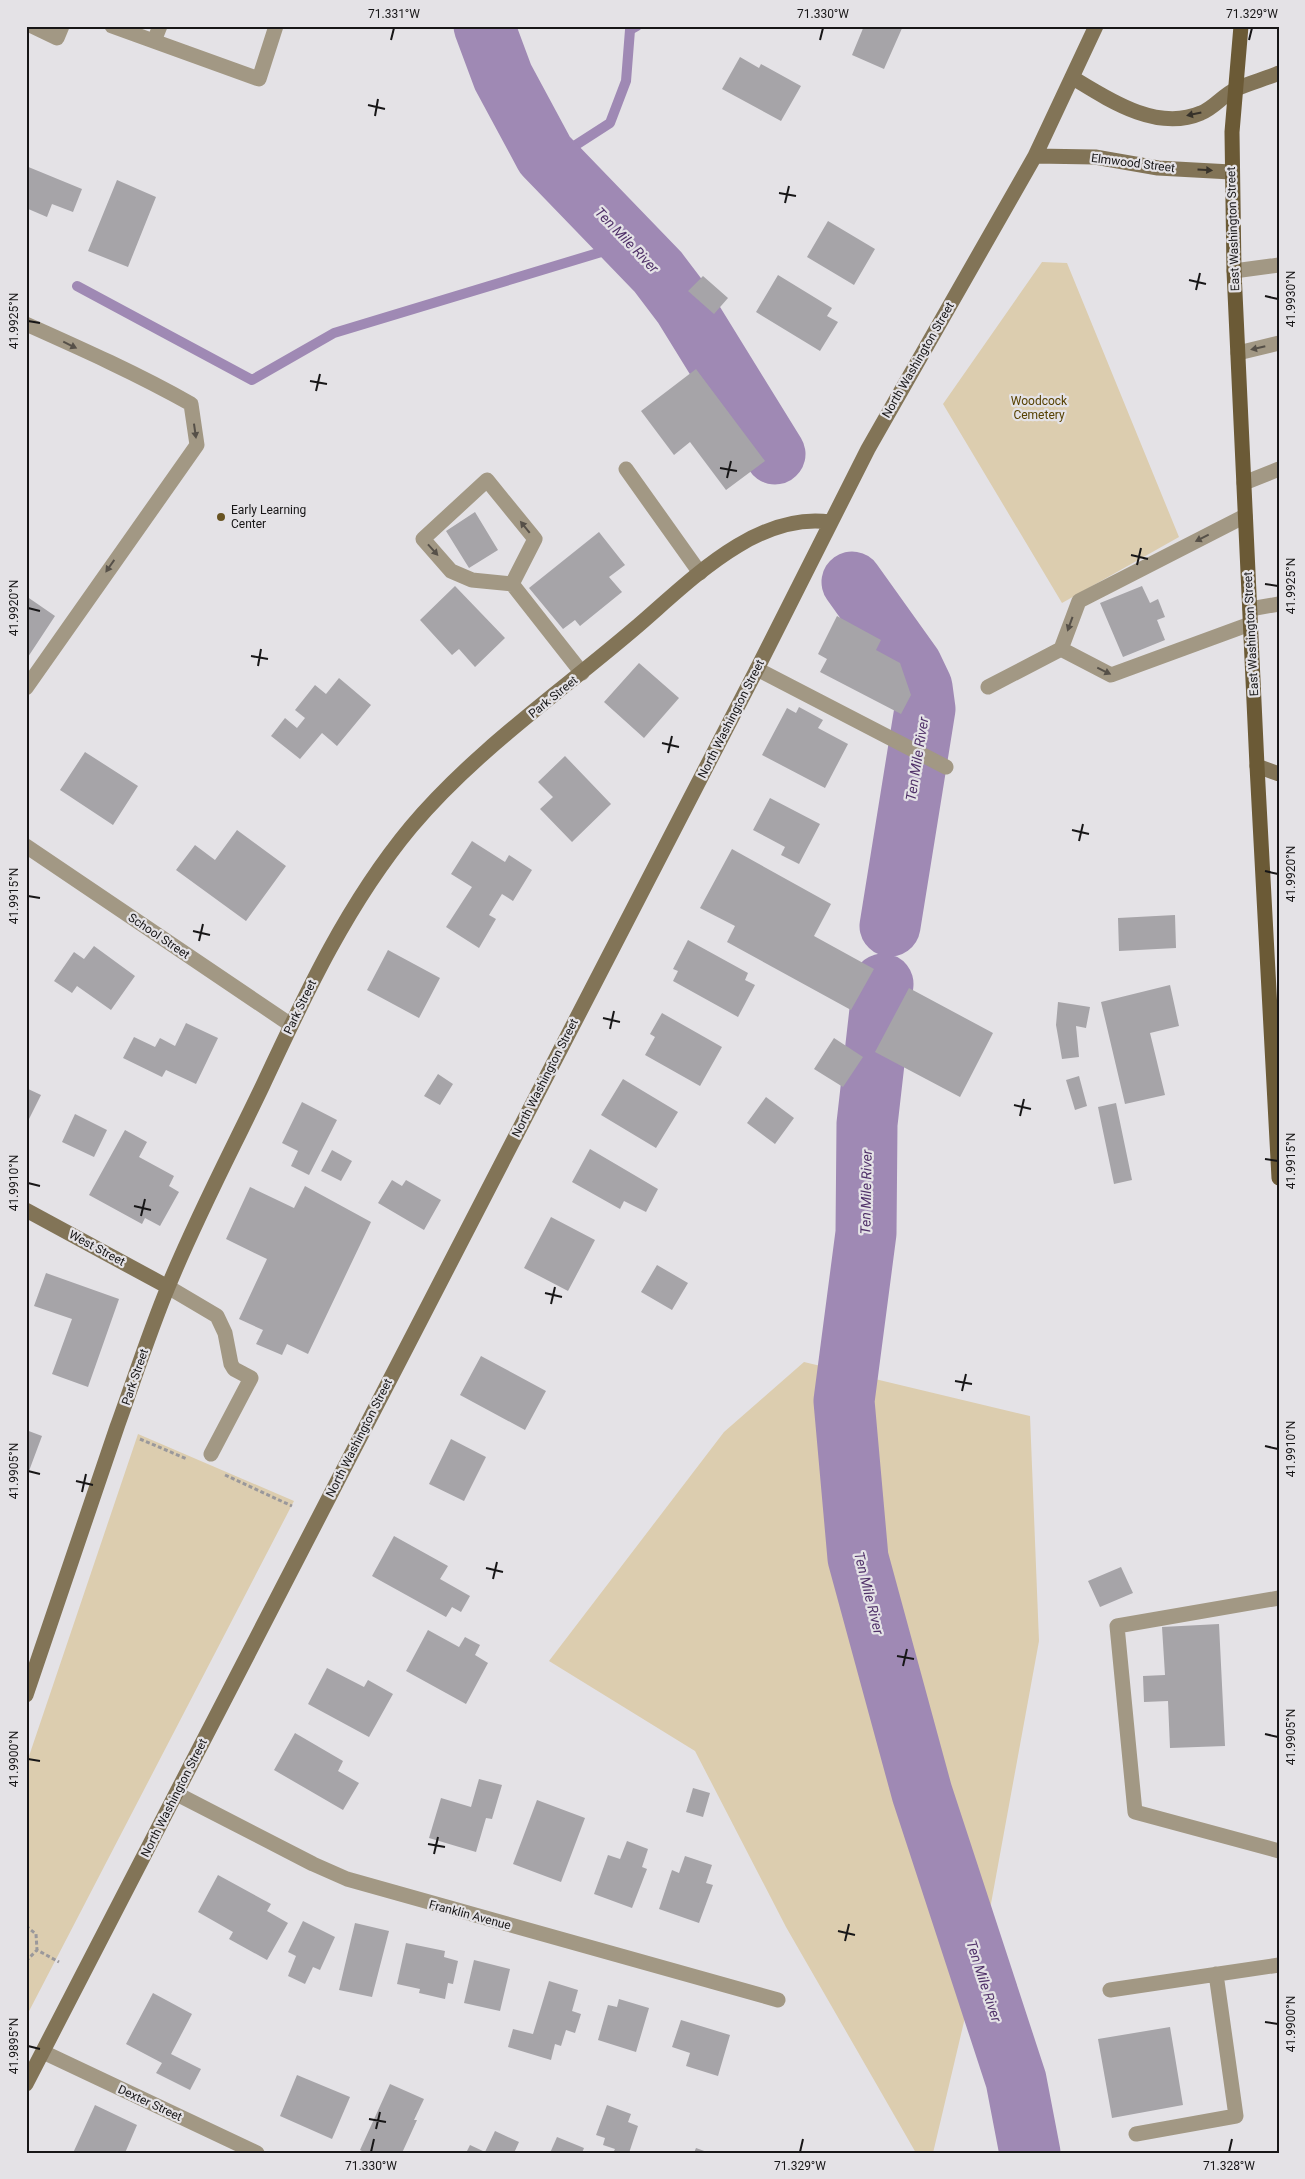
<svg xmlns="http://www.w3.org/2000/svg" width="1305" height="2179" viewBox="0 0 1305 2179" font-family="Roboto,sans-serif">
  <style>
    .green { fill: #dccdaf }
    .lines { fill: none; stroke-linecap: round; stroke-linejoin: round }
    .stream { stroke: #9f89b4; stroke-width: 10 }
    .river { stroke: #9f89b4; stroke-width: 61 }
    .building { fill: #a6a4a8 }
    .path { stroke: #9a989b; stroke-width: 3; stroke-dasharray: 4 2.5; stroke-linecap: butt }
    .lane { stroke: #a29884; stroke-width: 15 }
    .street { stroke: #a29884; stroke-width: 15 }
    .secondary { stroke: #827457; stroke-width: 15 }
    .primary { stroke: #6b5a36; stroke-width: 15 }
    .oneway { fill: #37322a }
    .oneway2 { fill: #565048 }
    .ticks { fill: none; stroke: #171617; stroke-width: 2 }
    .poi-dot { fill: #685322; stroke: #e4e2e6; stroke-width: 2 }
    .labels { text-anchor: middle; stroke-width: 4.5; stroke-linejoin: round; paint-order: stroke }
    .street-label { font-size: 12px; fill: #171617; stroke: #e4e2e6 }
    .park-label { font-size: 12px; fill: #564001; stroke: #e4e2e6 }
    .poi-label { font-size: 12px; fill: #171617; stroke: #e4e2e6; text-anchor: start }
    .water-label { font-size: 14px; font-style: italic; fill: #503169; stroke: #e4e2e6 }
    .neatline { fill: none; stroke: #171617; stroke-width: 2 }
    .ticks-label { font-size: 12px; text-anchor: middle; fill: #171617 }
  </style>
  <rect width="100%" height="100%" fill="#e4e2e6"/>
  <!-- green -->
  <path class="green" d="M1042,262l25,1 112,274 -117,66 -119,-199z
    M804,1362l226,54 9,225 -51,279 -55,233h-17l-130,-226 -91,-176 -146,-90 175,-229z
    M138,1434l156,67 -268,516v-252z"/>
  <g class="lines">
    <!-- stream -->
    <path class="stream" d="M551,161l59,-38 16,-42 4,-51 7,-4
      M77,286l175,94 82,-47 297,-90"/>
    <!-- river -->
    <path class="river" d="M484,26l19,51 42,78 113,117 25,33 92,149
      M852,582l60,84 10,21 3,22 -35,217
      M883,984l-16,140 -1,109 -22,168 14,157 64,235 94,287 14,73"/>
  </g>
  <!-- building -->
  <path class="building" d="M864,26h39l-19,43 -32,-14z
    M740,57l19,11 2,-4 40,22 -20,35 -59,-32z
    M26,166l56,23 -9,23 -21,-8 -5,13 -21,-9z
    M117,180l39,17 -28,70 -40,-16z
    M828,221l47,28 -21,36 -47,-28z
    M778,275l54,33 -5,8 11,6 -18,29 -64,-39z
    M703,276l25,22 -14,16 -26,-23z
    M696,369l69,92 -39,29 -36,-48 -16,13 -33,-44z
    M475,512l23,38 -29,18 -23,-37z
    M599,532l26,33 -16,12 13,15 -42,34 -5,-6 -12,9 -34,-41z
    M455,586l50,52 -30,29 -16,-18 -7,6 -32,-35z
    M1142,586l8,17 8,-4 7,18 -8,3 8,20 -42,17 -23,-54z
    M26,596l29,20 -29,44z
    M837,616l44,24 -5,10 24,13 11,32 -10,19 -81,-42 7,-13 -9,-5z
    M639,663l40,35 -35,40 -40,-36z
    M339,678l32,27 -34,41 -15,-13 -22,26 -29,-23 14,-18 12,10 8,-10 -10,-8 20,-25 11,9z
    M799,707l24,13 -5,8 30,16 -23,44 -63,-33 25,-47 9,5z
    M85,752l53,34 -25,39 -53,-35z
    M565,756l46,48 -39,38 -32,-33 13,-12 -15,-15z
    M770,798l50,26 -21,40 -18,-9 4,-8 -32,-17z
    M237,830l49,36 -40,55 -70,-51 19,-25 20,15z
    M472,841l33,21 4,-7 23,15 -19,31 -11,-7 -13,21 7,4 -17,29 -33,-21 26,-40 -21,-13z
    M732,849l99,55 -17,32 60,33 -23,41 -124,-68 8,-16 -35,-18z
    M1175,915l1,33 -57,3 -1,-33z
    M688,940l60,33 -3,7 10,5 -17,32 -65,-36 5,-10 -5,-2z
    M94,946l41,30 -24,34 -34,-24 -5,7 -18,-12 20,-29 10,7z
    M388,950l52,28 -21,40 -52,-28z
    M1170,985l9,41 -29,7 15,62 -40,9 -24,-102z
    M909,988l84,45 -33,64 -85,-45z
    M1058,1002l32,5 -4,21 -10,-2 3,31 -17,2 -6,-34z
    M662,1013l60,34 -22,39 -55,-31 10,-18 -5,-3z
    M186,1023l32,15 -22,46 -30,-14 -4,7 -39,-19 11,-21 21,10 5,-9 15,8z
    M834,1038l29,19 -20,30 -29,-18z
    M438,1074l15,10 -13,21 -16,-9z
    M1079,1076l8,30 -12,4 -9,-30z
    M623,1079l55,33 -22,36 -55,-33z
    M26,1088l15,7 -15,30z
    M766,1097l28,21 -19,26 -28,-21z
    M302,1102l35,18 -28,55 -18,-9 7,-15 -16,-8z
    M1116,1103l16,77 -18,4 -16,-77z
    M75,1114l32,16 -13,27 -32,-15z
    M125,1130l22,12 -8,15 35,19 -5,10 10,6 -19,34 -15,-8 -3,6 -53,-29z
    M590,1149l68,40 -12,23 -22,-11 -4,8 -48,-27z
    M332,1150l20,11 -11,20 -20,-10z
    M392,1180l10,6 4,-6 35,20 -17,30 -46,-27z
    M305,1186l66,36 -63,132 -21,-10 -5,11 -26,-11 7,-14 -24,-11 28,-60 -41,-20 24,-52 44,21z
    M551,1217l44,23 -27,51 -44,-23z
    M657,1265l31,18 -16,27 -31,-18z
    M46,1273l73,26 -31,88 -36,-13 20,-55 -38,-13z
    M481,1356l65,35 -21,39 -65,-35z
    M26,1430l16,6 -16,43z
    M451,1439l35,18 -22,44 -35,-17z
    M394,1536l54,30 -8,13 30,17 -9,16 -9,-5 -6,10 -74,-41z
    M1121,1567l12,26 -33,14 -12,-26z
    M1219,1624l6,122 -55,2 -2,-47 -24,1 -1,-26 22,-1 -3,-48z
    M428,1630l31,17 6,-10 15,8 -5,10 13,8 -22,41 -60,-33z
    M327,1668l37,19 4,-7 25,14 -24,43 -61,-33z
    M295,1733l48,28 -5,10 21,12 -16,27 -69,-40z
    M479,1779l23,6 -10,34 -6,-1 -10,34 -47,-14 12,-40 30,9z
    M693,1788l17,5 -7,24 -17,-5z
    M537,1800l48,18 -24,64 -48,-18z
    M627,1841l21,8 -6,18 5,2 -15,39 -38,-14 14,-39 12,4z
    M685,1856l27,9 -6,18 7,2 -14,38 -40,-14 13,-39 7,3z
    M218,1875l53,29 -4,7 21,12 -21,37 -38,-21 4,-7 -35,-20z
    M303,1921l32,16 -15,33 -7,-3 -8,17 -17,-8 8,-20 -8,-4z
    M355,1923l34,8 -17,66 -33,-7z
    M406,1943l39,8 -1,6 14,4 -5,23 -5,-1 -3,16 -26,-6 1,-4 -23,-5z
    M474,1960l36,9 -10,42 -36,-8z
    M549,1981l29,9 -6,21 9,3 -6,19 -9,-3 -5,16 -6,-2 -4,16 -43,-13 5,-18 20,5z
    M153,1993l39,21 -21,40 30,15 -11,21 -34,-17 6,-10 -36,-19z
    M619,1999l30,9 -13,44 -38,-12 10,-35 9,2z
    M681,2020l49,15 -12,41 -32,-10 4,-13 -18,-6z
    M1170,2027l13,78 -71,13 -14,-79z
    M297,2075l53,22 -18,42 -52,-23z
    M390,2084l34,15 -10,21h3l-15,33h-36l-6,-3z
    M95,2105l42,20 -12,28h-52z
    M607,2105l24,9 -3,8 10,4 -9,27h-16l2,-4 -12,-4 2,-7 -9,-3z
    M495,2131l24,11 -5,11h-48l4,-8 15,7z
    M557,2137l27,11 -2,5h-32z
    M696,2148l11,4v1h-13z"/>
  <g class="lines">
    <!-- path -->
    <path class="path" d="M1279,220v21
      M140,1439l47,20
      M225,1475l67,31
      M26,1926l10,8 1,16
      M26,1961l11,-11 22,12"/>
    <!-- lane -->
    <path class="lane" d="M32,26l25,12 5,-12
      M112,26l147,53 17,-53
      M154,41l6,-15
      M1234,271l45,-6
      M26,324c56,25 112,50 165,80l6,41 -171,243
      M1238,353l41,-10
      M626,469l74,104
      M1244,483l35,-14
      M512,584l23,-45 -48,-59 -64,59 28,32 21,9 40,4 70,89
      M1250,609l29,-5
      M1061,649l50,26 139,-51
      M757,669l189,98
      M988,687l73,-38 18,-48 166,-85
      M168,1287l49,29 8,17 6,31 3,5 17,9 -40,76
      M1279,1598l-162,28 18,186 144,39
      M1110,1990l169,-25
      M1136,2134l100,-18 -20,-142"/>
    <!-- street -->
    <path class="street" d="M26,846l265,179
      M177,1794l136,70 34,15 431,121
      M43,2052l214,101"/>
    <!-- secondary -->
    <path class="secondary" d="M1073,78c36,22 84,54 128,35 13,-5 22,-18 35,-24 13,-6 29,-10 43,-16
      M1035,156l60,1 63,11 73,4
      M1257,766l22,8
      M26,1210l142,77
      M26,1695c30,-89 61,-179 91,-268 17,-47 32,-94 51,-140 28,-69 63,-135 95,-202 42,-90 84,-181 148,-258 64,-76 148,-134 223,-198 52,-44 121,-118 196,-107
      M26,2084l731,-1415 111,-220 167,-293 61,-130"/>
    <!-- primary -->
    <path class="primary" d="M1241,26l-9,106 2,139 23,495 22,412"/>
  </g>
  <!-- one-way arrows -->
  <defs><path id="oneway-solid" d="M-6-.8H1V-3.2L6.5 0L1 3.2V.8H-6Z" transform="scale(1.25)"/></defs>
  <g class="oneway">
    <use href="#oneway-solid" transform="translate(1194 114) rotate(168)"/>
    <use href="#oneway-solid" transform="translate(1205 170) rotate(3)"/>
  </g>
  <g class="oneway2">
    <use href="#oneway-solid" transform="translate(70 345) rotate(26)"/>
    <use href="#oneway-solid" transform="translate(1258 348) rotate(167)"/>
    <use href="#oneway-solid" transform="translate(195 431) rotate(82)"/>
    <use href="#oneway-solid" transform="translate(525 527) rotate(-129)"/>
    <use href="#oneway-solid" transform="translate(1202 538) rotate(153)"/>
    <use href="#oneway-solid" transform="translate(433 550) rotate(48)"/>
    <use href="#oneway-solid" transform="translate(110 566) rotate(125)"/>
    <use href="#oneway-solid" transform="translate(1070 624) rotate(110)"/>
    <use href="#oneway-solid" transform="translate(1104 671) rotate(26)"/>
  </g>
  <!-- ticks -->
  <path class="ticks" d="M391,40l3,-12M820,40l3,-12M1249,40l3,-12M368,105l17,4M375,116l3,-17M779,193l17,3M785,203l4,-17M1189,280l17,4M1196,290l4,-17M1265,296l13,3M28,321l12,2M310,381l17,3M316,391l4,-17M720,468l17,3M727,478l4,-17M1131,555l17,4M1137,565l4,-17M1265,584l13,2M28,608l12,3M251,656l17,3M258,666l3,-17M662,743l17,4M668,753l4,-17M1072,830l17,4M1079,841l4,-17M1265,871l13,3M28,896l12,2M193,931l17,4M199,941l4,-17M603,1018l17,4M610,1029l4,-18M1014,1105l17,4M1020,1116l4,-17M1265,1159l13,2M28,1183l12,3M134,1206l17,4M141,1216l4,-17M545,1293l17,4M551,1304l4,-17M955,1381l17,3M962,1391l4,-17M1265,1446l13,3M28,1471l12,3M76,1481l17,4M82,1492l4,-18M486,1568l17,4M493,1579l4,-17M897,1656l17,3M903,1666l4,-17M1265,1734l13,3M28,1759l12,2M428,1844l17,3M434,1854l4,-17M838,1931l17,4M845,1941l4,-17M1265,2022l13,2M28,2046l12,3M369,2119l17,3M376,2129l4,-17M371,2152l3,-13M800,2152l3,-13M1229,2152l3,-13"/>
  <!-- markers -->
  <circle class="poi-dot" cx="221" cy="517" r="5"/>
  <g class="labels">
    <!-- street labels -->
    <g class="street-label">
      <text transform="translate(1133 163) rotate(7)" y="4">Elmwood Street</text>
      <text transform="translate(1233 229) rotate(-92)" y="4">East Washington Street</text>
      <text transform="translate(918 360) rotate(-60)" y="4">North Washington Street</text>
      <text transform="translate(1251 634) rotate(-93)" y="4">East Washington Street</text>
      <text transform="translate(553 697) rotate(-39)" y="4">Park Street</text>
      <text transform="translate(731 719) rotate(-63)" y="4">North Washington Street</text>
      <text transform="translate(159 936) rotate(34)" y="4">School Street</text>
      <text transform="translate(300 1007) rotate(-64)" y="4">Park Street</text>
      <text transform="translate(545 1078) rotate(-63)" y="4">North Washington Street</text>
      <text transform="translate(97 1248) rotate(28)" y="4">West Street</text>
      <text transform="translate(135 1377) rotate(-71)" y="4">Park Street</text>
      <text transform="translate(359 1438) rotate(-63)" y="4">North Washington Street</text>
      <text transform="translate(174 1798) rotate(-63)" y="4">North Washington Street</text>
      <text transform="translate(470 1915) rotate(15)" y="4">Franklin Avenue</text>
      <text transform="translate(150 2103) rotate(25)" y="4">Dexter Street</text>
    </g>
    <!-- park labels -->
    <g class="park-label">
      <text x="1039" y="405">Woodcock<tspan x="1039" dy="14">Cemetery</tspan></text>
    </g>
    <!-- poi labels -->
    <g class="poi-label">
      <text x="231" y="514">Early Learning<tspan x="231" dy="14">Center</tspan></text>
    </g>
    <!-- water labels -->
    <g class="water-label">
      <text transform="translate(627 240) rotate(46)" y="5">Ten Mile River</text>
      <text transform="translate(917 759) rotate(-81)" y="5">Ten Mile River</text>
      <text transform="translate(866 1192) rotate(-89)" y="5">Ten Mile River</text>
      <text transform="translate(869 1593) rotate(76)" y="5">Ten Mile River</text>
      <text transform="translate(984 1981) rotate(72)" y="5">Ten Mile River</text>
    </g>
  </g>
  <!-- border -->
  <rect width="1305" height="2179" fill="none" stroke="#e4e2e6" stroke-width="55"/>
  <rect x="28" y="28" width="1250" height="2124" class="neatline"/>
  <g class="ticks-label">
    <text x="394" y="18">71.331°W</text>
    <text x="823" y="18">71.330°W</text>
    <text x="1252" y="18">71.329°W</text>
    <text transform="translate(1291 299) rotate(-90)" y="4">41.9930°N</text>
    <text transform="translate(14 321) rotate(-90)" y="4">41.9925°N</text>
    <text transform="translate(1291 586) rotate(-90)" y="4">41.9925°N</text>
    <text transform="translate(14 608) rotate(-90)" y="4">41.9920°N</text>
    <text transform="translate(1291 874) rotate(-90)" y="4">41.9920°N</text>
    <text transform="translate(14 896) rotate(-90)" y="4">41.9915°N</text>
    <text transform="translate(1291 1161) rotate(-90)" y="4">41.9915°N</text>
    <text transform="translate(14 1183) rotate(-90)" y="4">41.9910°N</text>
    <text transform="translate(1291 1449) rotate(-90)" y="4">41.9910°N</text>
    <text transform="translate(14 1471) rotate(-90)" y="4">41.9905°N</text>
    <text transform="translate(1291 1737) rotate(-90)" y="4">41.9905°N</text>
    <text transform="translate(14 1759) rotate(-90)" y="4">41.9900°N</text>
    <text transform="translate(1291 2024) rotate(-90)" y="4">41.9900°N</text>
    <text transform="translate(14 2046) rotate(-90)" y="4">41.9895°N</text>
    <text x="371" y="2170">71.330°W</text>
    <text x="800" y="2170">71.329°W</text>
    <text x="1229" y="2170">71.328°W</text>
  </g>
</svg>
